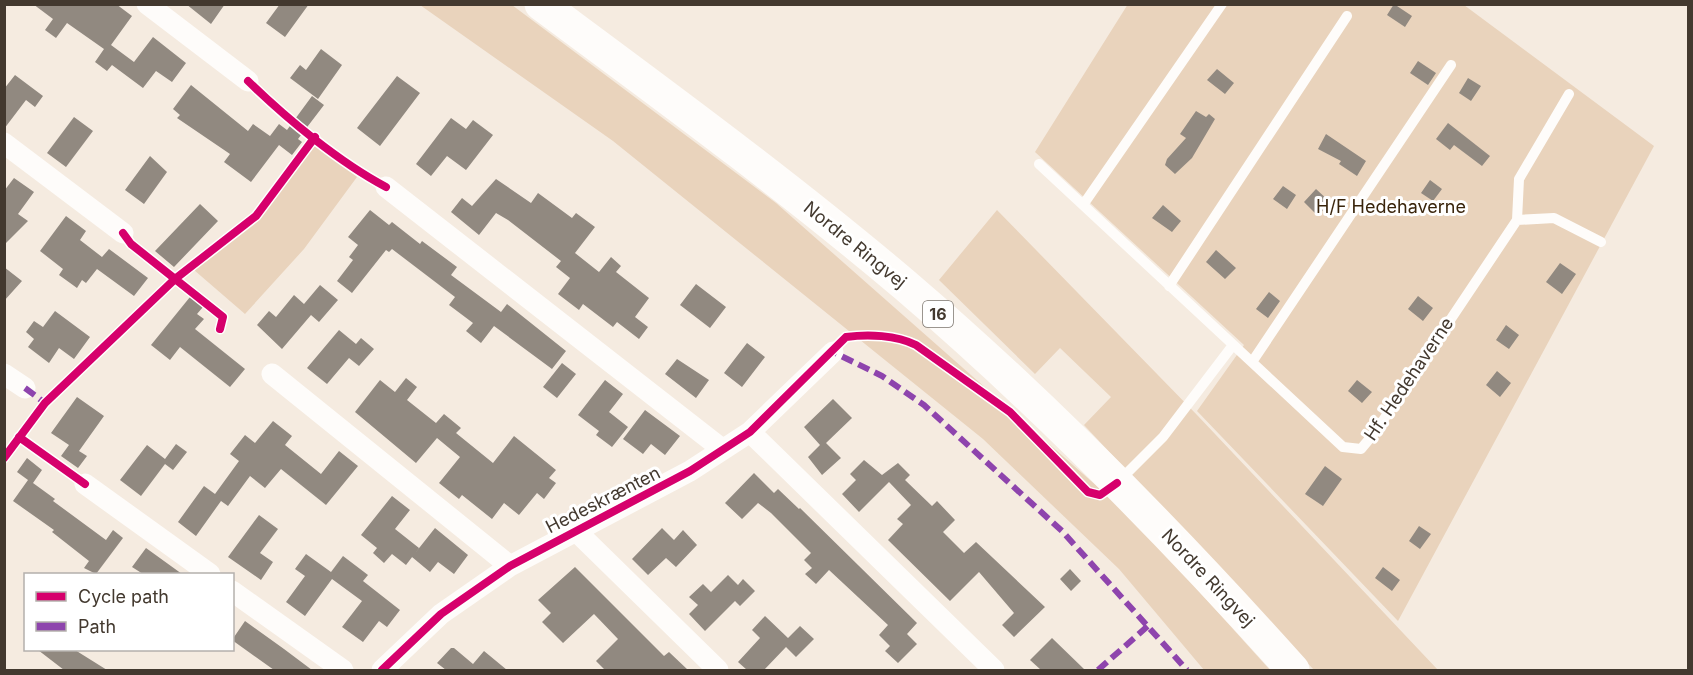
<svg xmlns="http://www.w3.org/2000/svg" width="1693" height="675" viewBox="0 0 1693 675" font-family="Inter,sans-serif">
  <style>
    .green { fill: #e9d3bc }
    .building { fill: #918980 }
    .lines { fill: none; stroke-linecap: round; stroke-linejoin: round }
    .lane { stroke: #fefcfa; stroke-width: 10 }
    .street { stroke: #fefcfa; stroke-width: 21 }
    .primary { stroke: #fefcfa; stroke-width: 33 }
    .quiet { stroke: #8e44ad; stroke-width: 6; stroke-dasharray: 12 6; stroke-linecap: butt }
    .cycleway-casing { stroke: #fff; stroke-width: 11 }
    .cycleway { stroke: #d6006c; stroke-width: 8 }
    .labels { text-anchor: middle; stroke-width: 6; stroke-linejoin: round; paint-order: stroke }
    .shield { fill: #fff; stroke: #7b746d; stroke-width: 1.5 }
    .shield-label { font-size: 16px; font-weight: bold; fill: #43392f }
    .park-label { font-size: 18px; fill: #39240b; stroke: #fff }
    .street-label { font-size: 18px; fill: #43392f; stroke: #fff }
  </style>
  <rect width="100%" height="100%" fill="#f5ebe0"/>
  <!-- green -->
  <path class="green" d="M1128,4l336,1 190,141 -256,475 -201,-210 47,-66 -209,-193z
    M420,5h92l264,198 357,315 137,152h-66l-85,-101 -136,-130 -370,-298z
    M316,144l41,33 -53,72 -59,65 -51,-44 65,-50z
    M997,210l201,206 240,254h-124l-230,-245 27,-28 -51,-49 -25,26 -96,-94z"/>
  <!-- building -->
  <path class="building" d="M33,4h83l16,12 -21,29 23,17 19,-25 33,26 -14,19 -16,-11 -13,17 -31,-23 -5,6 -12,-9 9,-13 -37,-26 -11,15 -11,-8 8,-11z
    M186,4h39l-14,20z
    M280,4h29l-24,33 -19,-14z
    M1394,4l18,12 -7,11 -18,-12z
    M321,49l21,16 -24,34 -28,-21 10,-13 6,5z
    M1418,61l18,12 -8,12 -18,-12z
    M1217,69l17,14 -9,11 -18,-14z
    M15,75l28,21 -8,11 -9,-7 -22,29v-40z
    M397,76l23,17 -40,53 -23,-18z
    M1468,78l13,8 -10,15 -12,-8z
    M191,85l57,46 5,-7 17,12 9,-12 8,6 25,-34 12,9 -26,34 4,3 -10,13 -13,-10 -28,37 -27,-20 6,-8 -53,-36 3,-3 -7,-6z
    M1196,111l10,6 3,-3 6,5 -23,39 -17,16 -10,-9 2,-6 19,-21 -6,-4z
    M74,117l19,14 -27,36 -19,-14z
    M451,118l15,11 7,-9 20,15 -27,35 -19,-14 -16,20 -15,-12z
    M1448,123l42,33 -8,10 -28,-21 -4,5 -14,-11z
    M1326,134l40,27 -9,15 -18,-12 2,-3 -23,-12z
    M150,156l17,16 -23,32 -19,-14z
    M14,178l20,14 -16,22 10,7 -24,24v-54z
    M496,179l35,24 7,-10 34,25 4,-5 19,14 -20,26 24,19 12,-15 10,9 -5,6 33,26 -14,19 13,10 -9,12 -22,-17 -4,5 -30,-23 -4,6 -21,-16 12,-16 -14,-11 5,-6 -53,-41 -12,-7 -17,22 -28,-23 11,-14 10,8z
    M1430,180l12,9 -9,12 -12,-8z
    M1283,186l13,9 -9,14 -14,-10z
    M1316,189l14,13 -12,14 -14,-14z
    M200,204l18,17 -44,46 -19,-16z
    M1163,205l18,16 -9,11 -20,-14z
    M370,210l19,15 3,-3 28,22 2,-3 35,26 -6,8 50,37 6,-8 59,47 -14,18 -58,-43 -13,17 -15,-12 7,-8 -24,-18 6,-8 -63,-48 -3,3 -3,-2 -34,43 -15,-12 16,-21 -4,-3 9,-12 -10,-8z
    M66,216l20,15 -6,9 22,17 7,-8 39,29 -14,18 -37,-27 -11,14 -4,-3 -5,8 -18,-13 4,-6 -23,-18z
    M1216,250l20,18 -11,11 -19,-17z
    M1560,263l16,11 -14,20 -16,-12z
    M4,267l18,14 -18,20z
    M696,284l30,23 -16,21 -30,-23z
    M320,285l18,15 -19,22 -8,-7 -29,34 -25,-24 12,-14 7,6 18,-22 10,9z
    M1269,292l11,9 -12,17 -12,-9z
    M1418,296l15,12 -10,13 -15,-12z
    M190,297l13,10 -6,7 7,5 -9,10 50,40 -15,18 -50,-40 -10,13 -19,-15z
    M55,311l35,26 -16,22 -15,-11 -10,15 -21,-16 6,-8 -8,-7 8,-11 9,6z
    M1506,325l13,10 -10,14 -13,-9z
    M339,330l17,14 5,-6 13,11 -15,17 -10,-8 -22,26 -20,-16z
    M747,343l18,14 -23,30 -18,-14z
    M677,359l32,21 -13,18 -31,-24z
    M562,363l14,11 -19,24 -14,-11z
    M1497,371l14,12 -11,14 -14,-12z
    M406,378l11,9 -10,13 29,23 8,-9 17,14 -5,5 37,30 21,-27 42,34 -7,8 7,5 -12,16 -7,-6 -18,22 -15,-12 -12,16 -30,-24 -3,4 -20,-16 21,-26 -23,-19 -21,25 -61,-51 25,-32 15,12z
    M605,380l18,14 -14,18 19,15 -16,20 -16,-12 3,-4 -21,-16z
    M1357,380l15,12 -10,11 -14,-12z
    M77,397l27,19 -25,35 8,5 -9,12 -17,-12 8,-11 -18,-12z
    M833,399l19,19 -26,25 15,15 -19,17 -14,-18 12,-12 -16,-18z
    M645,410l35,26 -15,19 -14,-11 -8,10 -20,-15z
    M273,421l19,15 -7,9 36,29 18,-23 19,15 -32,39 -45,-36 -16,19 -15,-12 -22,30 -7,-5 -25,35 -18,-14 26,-36 11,8 24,-33 -9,-7 15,-19 10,8z
    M176,444l11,8 -14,18 -8,-6 -24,32 -21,-16 27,-35 18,14z
    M27,458l15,12 -9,13 22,16 -2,2 53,39 7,-10 10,8 -27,36 -12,-6 5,-7 -37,-29 2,-2 -41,-29 15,-21 -11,-8z
    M864,460l18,15 16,-12 12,12 -5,5 27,26 5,-5 18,19 -12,12 21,21 12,-11 69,65 -31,30 -12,-12 12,-12 -35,-41 -29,29 -62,-61 15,-16 -6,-5 14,-14 -22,-23 -30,30 -17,-18 14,-14 -6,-6z
    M1325,466l17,13 -19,27 -18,-12z
    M754,473l20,20 4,-4 21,20 1,-1 117,115 -10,11 10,10 -19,19 -13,-12 5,-5 -11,-11 9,-10 -59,-55 -13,14 -11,-10 7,-6 -8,-8 7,-7 -40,-40 -13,-10 -16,16 -17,-16z
    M392,496l18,14 -15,19 24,19 -13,17 -14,-11 -8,9 -11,-10 4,-5 -16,-13z
    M259,515l19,14 -18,24 13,9 -12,18 -33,-23z
    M1419,526l12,8 -11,15 -11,-8z
    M435,528l33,27 -14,19 -16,-12 -8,10 -18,-15z
    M662,528l12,12 9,-10 14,15 -21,22 -10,-9 -18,17 -16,-16z
    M146,548l36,26h-39l-11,-7z
    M306,554l25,18 12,-16 25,19 -5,6 37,29 -13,17 -8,-6 -16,21 -21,-15 20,-26 -30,-22 -27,37 -19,-14 19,-26 -10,-7z
    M575,567l89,89 5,-4 19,18h-83l-9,-9 22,-22 -24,-25 -31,29 -21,-21 9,-9 -13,-13z
    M1383,567l17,13 -8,11 -17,-13z
    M1070,569l11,12 -10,10 -11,-12z
    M728,575l10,10 5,-6 12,12 -15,15 -5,-5 -30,30 -16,-17 9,-9 -9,-8 14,-13 8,8z
    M765,616l23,22 12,-12 14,13 -18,18 -10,-10 -22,23h-17l-9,-8 22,-24 -8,-8z
    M245,621l39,28 28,21h-38l-42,-30z
    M1052,638l33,32h-44l-11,-10z
    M451,648h3l19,16 11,-13 23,19h-61l-9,-7z
    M38,650h37l32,20h-43z"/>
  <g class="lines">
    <!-- lane -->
    <path class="lane" d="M1039,164l304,283 18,2 15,-18 141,-211 37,-2 47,24
      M1083,205l139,-201
      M1517,220l2,-41 50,-85
      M1169,286l178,-270
      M1252,362l199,-297
      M1120,480l43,-43 70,-92"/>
    <!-- street -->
    <path class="street" d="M147,4l101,77
      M4,143l119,90
      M386,187l336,262
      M4,374l21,14
      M272,374l238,192
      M750,432l244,238
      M85,484l125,90
      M575,530l143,140
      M232,591l111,79
      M382,670l59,-56 69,-48 180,-95 60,-39 83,-80"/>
    <!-- primary -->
    <path class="primary" d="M541,4c124,92 247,182 365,282 138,118 266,249 387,384"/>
    <!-- quiet -->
    <path class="quiet" d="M838,346l-5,6 49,24 42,29 138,126 125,139
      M25,388l20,15
      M1098,670l51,-45"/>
    <defs>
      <path id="cycleway" d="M248,81c39,38 91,81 138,106
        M123,233l8,11 92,73 -3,12
        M19,437l66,47
        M4,458l41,-55 130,-124 81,-63 59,-79
        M382,670l59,-56 69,-48 180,-95 60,-39 96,-95c22,-3 50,-2 70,8l94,67 78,80 12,3 17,-12"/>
    </defs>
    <!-- cycleway casing -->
    <use href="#cycleway" class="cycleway-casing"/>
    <!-- cycleway -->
    <use href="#cycleway" class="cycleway"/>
  </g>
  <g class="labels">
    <!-- shield labels -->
    <rect class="shield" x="923" y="301" width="30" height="26" rx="4.5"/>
    <g class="shield-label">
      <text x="938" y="320">16</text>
    </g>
    <!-- park labels -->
    <g class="park-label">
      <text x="1391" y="213">H/F Hedehaverne</text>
    </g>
    <!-- street labels -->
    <g class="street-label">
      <text transform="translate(855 245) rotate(39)" y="6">Nordre Ringvej</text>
      <text transform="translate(1409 379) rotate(-56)" y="6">Hf. Hedehaverne</text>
      <text transform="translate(603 500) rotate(-27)" y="6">Hedeskrænten</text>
      <text transform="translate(1208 578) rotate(47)" y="6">Nordre Ringvej</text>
    </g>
  </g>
  <!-- border -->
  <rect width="1693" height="675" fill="none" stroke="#43392f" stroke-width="12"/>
  <!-- legend -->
  <rect x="24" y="573" width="210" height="78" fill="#ffffff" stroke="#b4b0ac" stroke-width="1.5"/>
  <rect x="36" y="592" width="30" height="9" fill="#d6006c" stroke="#b4b0ac" stroke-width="1.5"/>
  <text x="78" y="603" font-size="18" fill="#43392f">Cycle path</text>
  <rect x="36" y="622" width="30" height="9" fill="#8e44ad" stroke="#b4b0ac" stroke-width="1.5"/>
  <text x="78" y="633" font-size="18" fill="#43392f">Path</text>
</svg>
